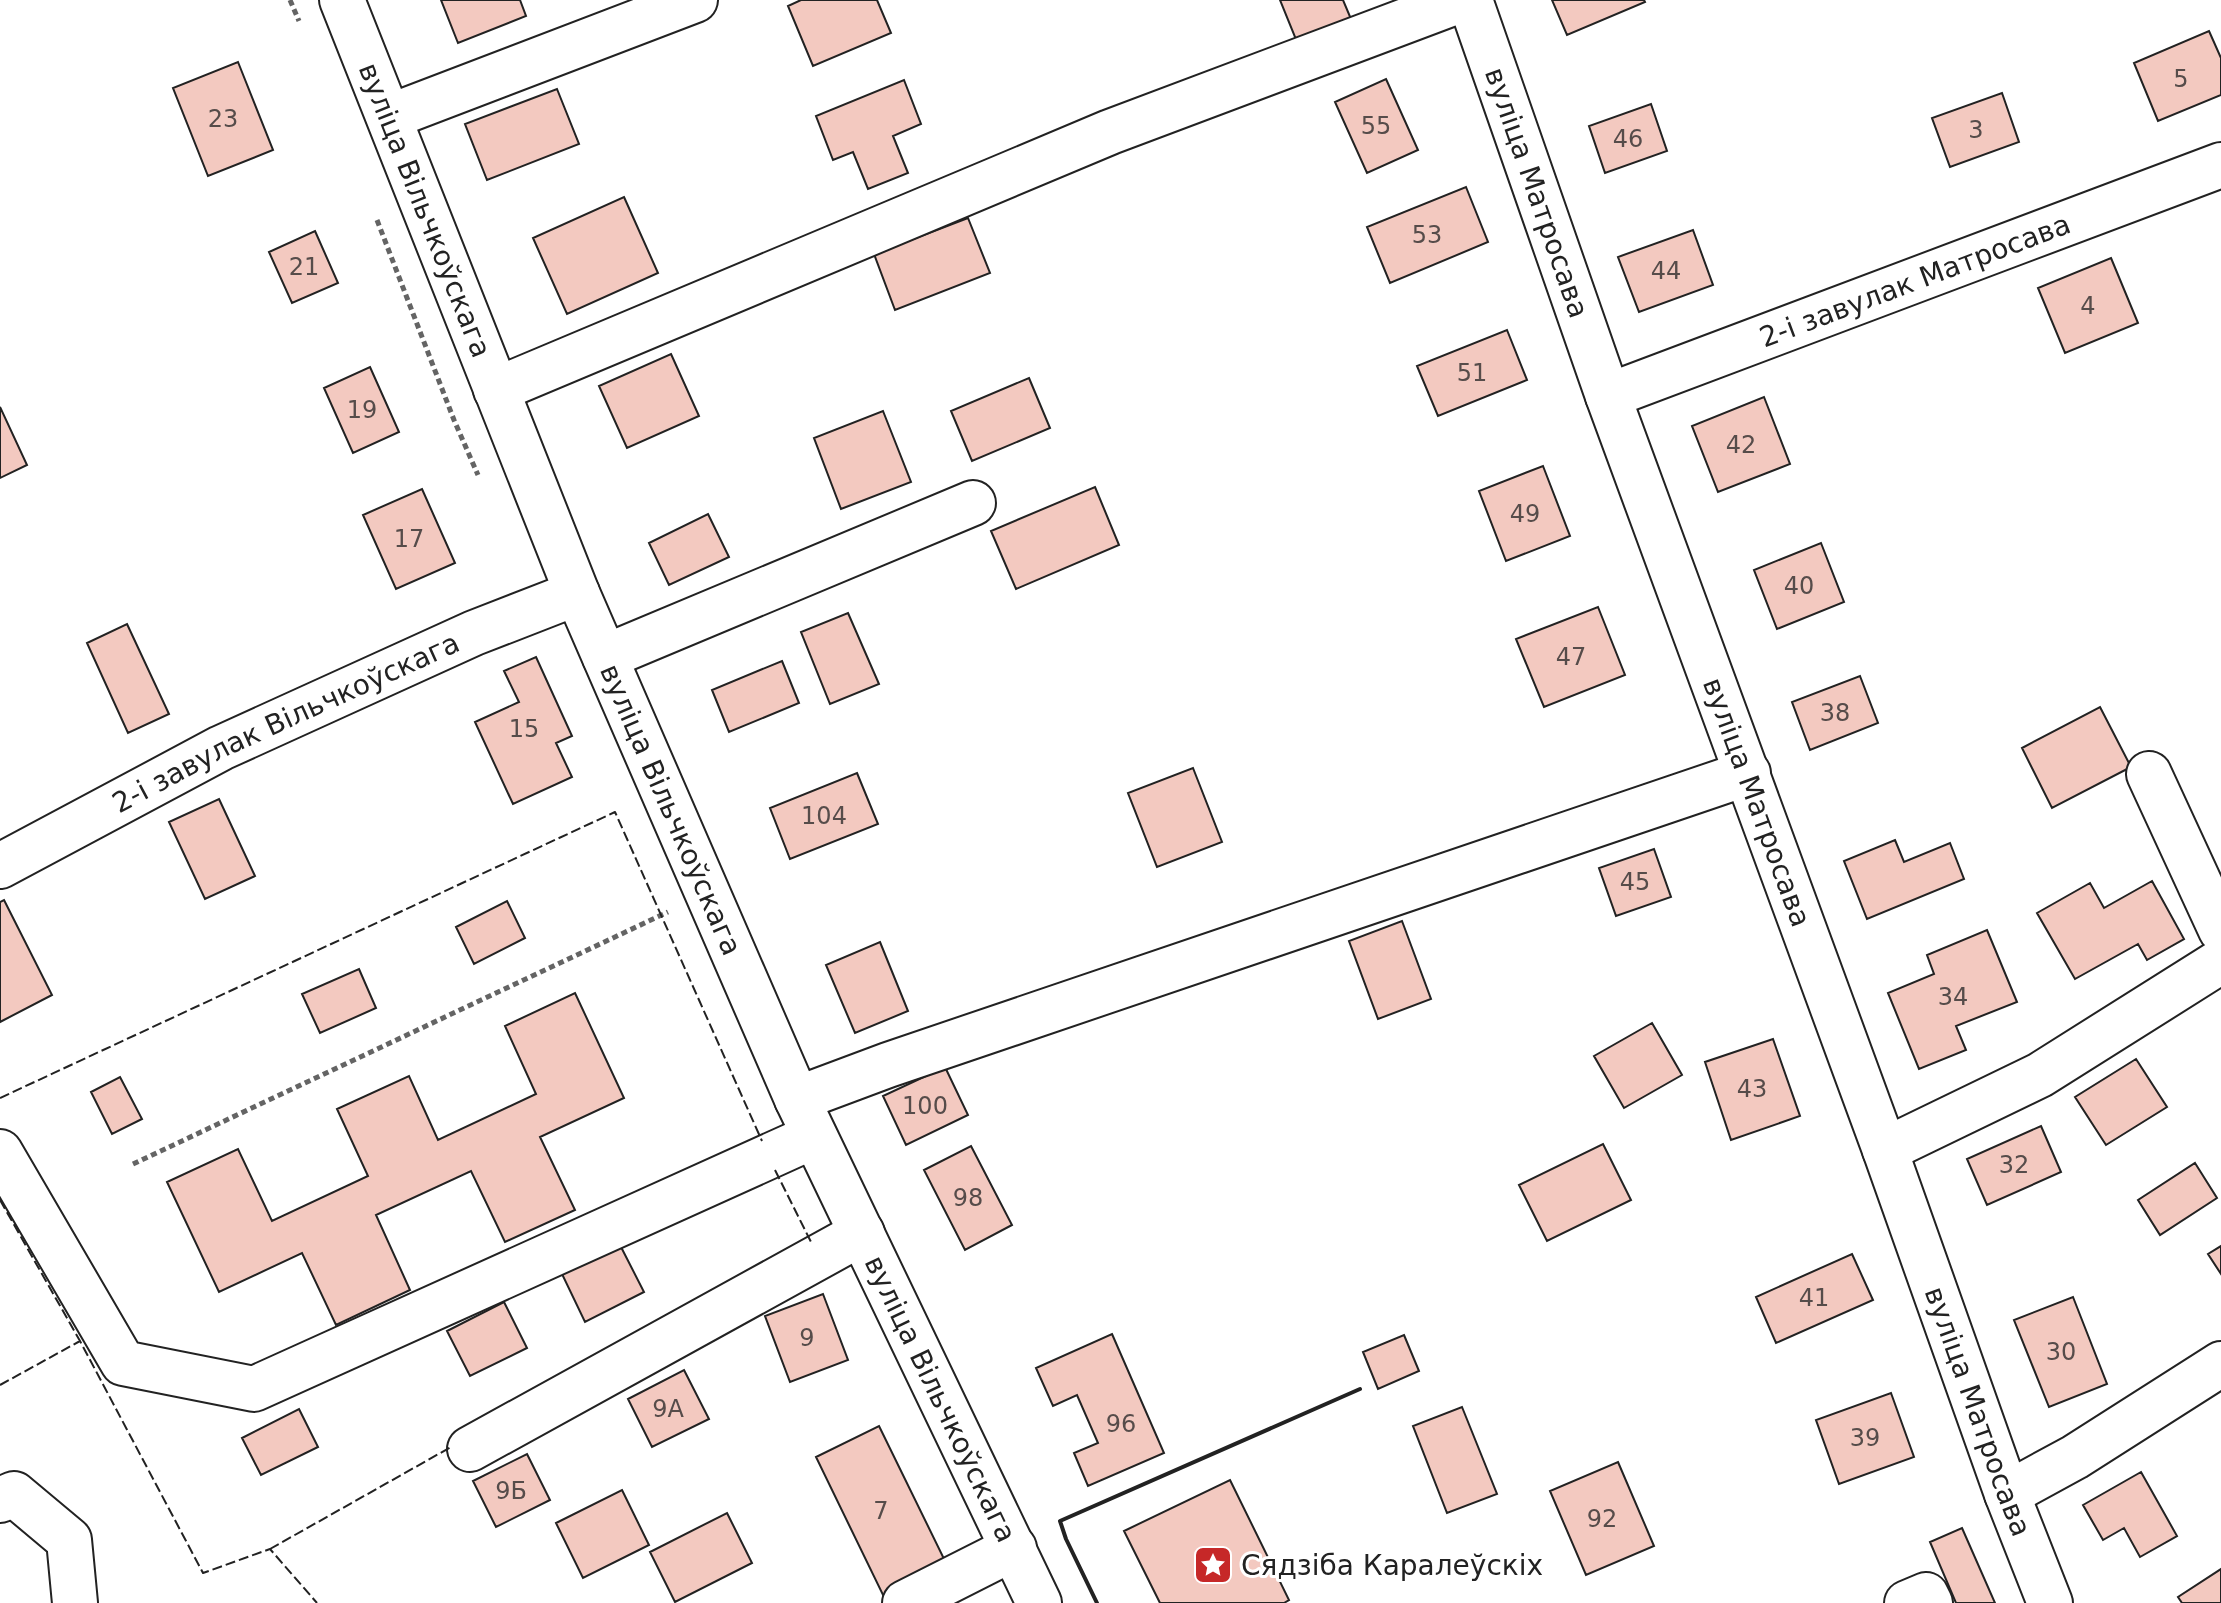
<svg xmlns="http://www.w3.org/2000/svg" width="2221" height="1603" viewBox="0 0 2221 1603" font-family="'DejaVu Sans',sans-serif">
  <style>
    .building { fill: #f3c9c0; stroke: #222; stroke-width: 2 }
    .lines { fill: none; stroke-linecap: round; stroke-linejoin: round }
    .minor-casing { stroke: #222; stroke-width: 48 }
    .major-casing { stroke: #222; stroke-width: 48 }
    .path { stroke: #646464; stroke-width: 5; stroke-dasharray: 6 4; stroke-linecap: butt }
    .minor { stroke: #fff; stroke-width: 44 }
    .major { stroke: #fff; stroke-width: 44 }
    .fence { stroke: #222; stroke-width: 2; stroke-dasharray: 10 4; stroke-linecap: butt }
    .wall { stroke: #222; stroke-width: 4 }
    .labels { text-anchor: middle; stroke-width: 6; stroke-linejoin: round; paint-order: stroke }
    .number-label { font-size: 24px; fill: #564c4a }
    .street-label { font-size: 28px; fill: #222; stroke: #fff }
    .poi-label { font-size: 28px; fill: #222; stroke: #fff; text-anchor: start }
  </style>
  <rect width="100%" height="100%" fill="#fff"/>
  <!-- building -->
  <path class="building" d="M441,0h79l6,16 -68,27z
    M801,0h76l14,33 -78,33 -25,-60z
    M1280,0h63l8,19 -54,23z
    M1552,0h92l1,2 -78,33z
    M2209,31l12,27v37l-63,26 -24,-58z
    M238,62l35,88 -65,26 -35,-88z
    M1386,79l32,71 -51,23 -32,-71z
    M904,80l17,44 -28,12 15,37 -40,16 -15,-37 -20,8 -17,-44z
    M557,89l22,55 -92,36 -22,-56z
    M2002,93l17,49 -69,25 -18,-49z
    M1651,104l16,47 -62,22 -16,-47z
    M1466,187l22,55 -98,41 -23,-56z
    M624,197l34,76 -91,41 -34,-76z
    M968,218l22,55 -95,37 -21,-56z
    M1693,230l20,55 -74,27 -21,-55z
    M315,231l23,52 -46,20 -23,-51z
    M2111,258l27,65 -73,30 -27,-65z
    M1507,330l20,50 -89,36 -21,-50z
    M671,354l28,62 -72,32 -28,-62z
    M370,367l29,65 -46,21 -29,-65z
    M1029,378l21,50 -78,33 -21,-50z
    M1764,397l26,67 -72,28 -26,-66z
    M0,407l27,58 -27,13z
    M883,411l28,71 -70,27 -27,-71z
    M1543,466l27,70 -64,25 -27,-70z
    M1095,487l24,58 -103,44 -25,-58z
    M422,489l33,74 -59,26 -33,-74z
    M708,514l21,43 -60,28 -20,-42z
    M1821,543l23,59 -67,27 -23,-59z
    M1598,607l27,68 -81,32 -28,-68z
    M848,613l31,71 -49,20 -29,-72z
    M127,624l42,90 -41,19 -41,-90z
    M536,657l36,79 -16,7 16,34 -59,27 -38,-82 44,-20 -15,-31z
    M782,661l17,42 -70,29 -17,-42z
    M1860,676l18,47 -68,27 -18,-48z
    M2100,707l31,60 -79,41 -30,-60z
    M1193,768l29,74 -65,25 -29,-74z
    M857,773l21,51 -88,35 -20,-51z
    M219,799l36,77 -50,23 -36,-77z
    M1895,840l9,22 46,-19 14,36 -97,40 -23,-58z
    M1654,849l17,48 -55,19 -17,-48z
    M2152,881l32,58 -37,21 -9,-16 -63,35 -38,-66 53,-30 14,25z
    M4,900l48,95 -52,27v-120z
    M507,901l18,37 -51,26 -18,-37z
    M1402,921l29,78 -53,20 -29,-78z
    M1987,930l30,72 -61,24 10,24 -47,19 -31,-76 46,-19 -7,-19z
    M880,942l28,69 -53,22 -29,-68z
    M359,969l17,39 -56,25 -18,-39z
    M575,993l49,105 -84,39 35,73 -70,32 -34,-71 -95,44 34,75 -74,35 -34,-72 -83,39 -52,-110 71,-33 34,72 96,-45 -31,-67 72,-33 29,64 98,-46 -31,-68z
    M1652,1023l30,52 -58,33 -30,-52z
    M1773,1039l27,77 -69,24 -26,-78z
    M2136,1059l31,48 -61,38 -31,-48z
    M945,1067l23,48 -62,30 -23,-49z
    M120,1077l22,42 -30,15 -21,-42z
    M2041,1126l20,46 -74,33 -20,-46z
    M1603,1144l28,56 -84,41 -28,-56z
    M971,1146l41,79 -47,25 -41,-80z
    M2195,1163l22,35 -57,37 -22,-35z
    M620,1245l24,47 -59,30 -23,-48z
    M2221,1246v28l-13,-20z
    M1852,1254l21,46 -97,43 -20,-46z
    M823,1294l25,66 -58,22 -25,-66z
    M2073,1297l34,87 -58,23 -35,-87z
    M504,1302l23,46 -57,28 -23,-45z
    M1112,1334l52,119 -76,33 -14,-33 24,-10 -21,-48 -24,11 -17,-38z
    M1404,1335l15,36 -41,18 -15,-37z
    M684,1370l25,49 -57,28 -24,-48z
    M1891,1393l23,64 -75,27 -23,-64z
    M1462,1407l35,87 -50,19 -34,-87z
    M299,1409l19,38 -57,28 -19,-37z
    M879,1426l68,139 -63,32 -68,-140z
    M527,1454l23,46 -54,27 -23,-46z
    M1618,1462l36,84 -68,29 -36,-84z
    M2141,1472l36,64 -37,21 -16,-29 -21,12 -20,-35z
    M1230,1480l59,120 -5,3h-124l-36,-72z
    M622,1490l27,55 -66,33 -27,-55z
    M727,1513l25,50 -77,39 -25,-50z
    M1962,1528l33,75h-39l-26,-61z
    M2221,1569v34h-39l-4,-6z"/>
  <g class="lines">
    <defs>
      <g id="minor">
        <path id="s1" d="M1470,0l138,396 277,754 122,344 43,109"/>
        <path d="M389,117l306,-117"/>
        <path d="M496,390l614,-258 351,-132"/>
        <path id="s2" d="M1608,396l613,-231"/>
        <path d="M605,657l368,-154"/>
        <path d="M2149,774l72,156"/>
        <path id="s3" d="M0,866l221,-118 253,-115 103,-40"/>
        <path d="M797,1099l91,-34 860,-292"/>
        <path d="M1885,1150l155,-75 181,-114"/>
        <path d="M0,1152l123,211 131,26 560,-253"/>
        <path d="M470,1449l392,-216"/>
        <path d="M2007,1494l68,-37 146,-93"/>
        <path d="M0,1500l14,-6 55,46 6,63"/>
        <path d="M905,1603l109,-55"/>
        <path d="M1907,1603l19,-8 4,8"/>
      </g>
      <g id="major">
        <path id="s4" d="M342,0l235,593 220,506 242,504"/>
      </g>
    </defs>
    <!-- minor casing -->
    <use href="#minor" class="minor-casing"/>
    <!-- major casing -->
    <use href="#major" class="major-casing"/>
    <!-- path -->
    <path class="path" d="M290,0l9,21
      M377,220l77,200 24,55
      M133,1164l535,-252"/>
    <!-- minor -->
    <use href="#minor" class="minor"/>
    <!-- major -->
    <use href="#major" class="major"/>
    <!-- fence -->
    <path class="fence" d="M0,1098l615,-286 147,329
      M775,1170l36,72
      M0,1200l80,141
      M0,1385l80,-44 123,232 67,-24 47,54
      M270,1549l181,-102"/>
    <!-- wall -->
    <path class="wall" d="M1097,1603l-31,-64 -6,-18 300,-132"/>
  </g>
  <!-- icons -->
  <defs>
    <symbol id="sight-square" viewBox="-11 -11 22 22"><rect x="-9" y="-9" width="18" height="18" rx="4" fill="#c62828" stroke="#fff"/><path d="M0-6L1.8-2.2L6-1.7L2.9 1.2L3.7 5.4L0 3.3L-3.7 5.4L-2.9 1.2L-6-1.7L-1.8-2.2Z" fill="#fff"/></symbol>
  </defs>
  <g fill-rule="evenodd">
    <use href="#sight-square" x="1191" y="1543" width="44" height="44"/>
  </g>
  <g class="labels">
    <!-- number labels -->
    <g class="number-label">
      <text x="2181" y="87">5</text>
      <text x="223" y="127">23</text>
      <text x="1376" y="134">55</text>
      <text x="1976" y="138">3</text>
      <text x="1628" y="147">46</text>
      <text x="1427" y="243">53</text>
      <text x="304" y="275">21</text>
      <text x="1666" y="279">44</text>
      <text x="2088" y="314">4</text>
      <text x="1472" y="381">51</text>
      <text x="362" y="418">19</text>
      <text x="1741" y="453">42</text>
      <text x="1525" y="522">49</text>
      <text x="409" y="547">17</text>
      <text x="1799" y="594">40</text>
      <text x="1571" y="665">47</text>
      <text x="1835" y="721">38</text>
      <text x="524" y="737">15</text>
      <text x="824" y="824">104</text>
      <text x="1635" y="890">45</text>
      <text x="1953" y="1005">34</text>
      <text x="1752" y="1097">43</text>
      <text x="925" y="1114">100</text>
      <text x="2014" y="1173">32</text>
      <text x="968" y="1206">98</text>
      <text x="1814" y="1306">41</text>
      <text x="807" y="1346">9</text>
      <text x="2061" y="1360">30</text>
      <text x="668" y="1417">9А</text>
      <text x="1121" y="1432">96</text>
      <text x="1865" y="1446">39</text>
      <text x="511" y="1499">9Б</text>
      <text x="881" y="1519">7</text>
      <text x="1602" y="1527">92</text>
    </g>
    <!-- street labels -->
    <g class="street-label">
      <text dy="10" stroke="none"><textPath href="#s1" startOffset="204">вуліца Матросава</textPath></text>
      <text dy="10" stroke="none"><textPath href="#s4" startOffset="226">вуліца Вільчкоўскага</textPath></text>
      <text dy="10" stroke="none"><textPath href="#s2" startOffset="328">2-і завулак Матросава</textPath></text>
      <text dy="10" stroke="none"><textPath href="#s3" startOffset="320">2-і завулак Вільчкоўскага</textPath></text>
      <text dy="10" stroke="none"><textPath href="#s1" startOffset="852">вуліца Матросава</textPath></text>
      <text dy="10" stroke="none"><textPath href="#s4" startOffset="874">вуліца Вільчкоўскага</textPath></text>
      <text dy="10" stroke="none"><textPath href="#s4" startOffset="1522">вуліца Вільчкоўскага</textPath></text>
      <text dy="10" stroke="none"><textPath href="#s1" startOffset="1500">вуліца Матросава</textPath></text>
    </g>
    <!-- poi labels -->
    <g class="poi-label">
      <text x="1241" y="1575">Сядзіба Каралеўскіх</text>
    </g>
  </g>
</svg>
